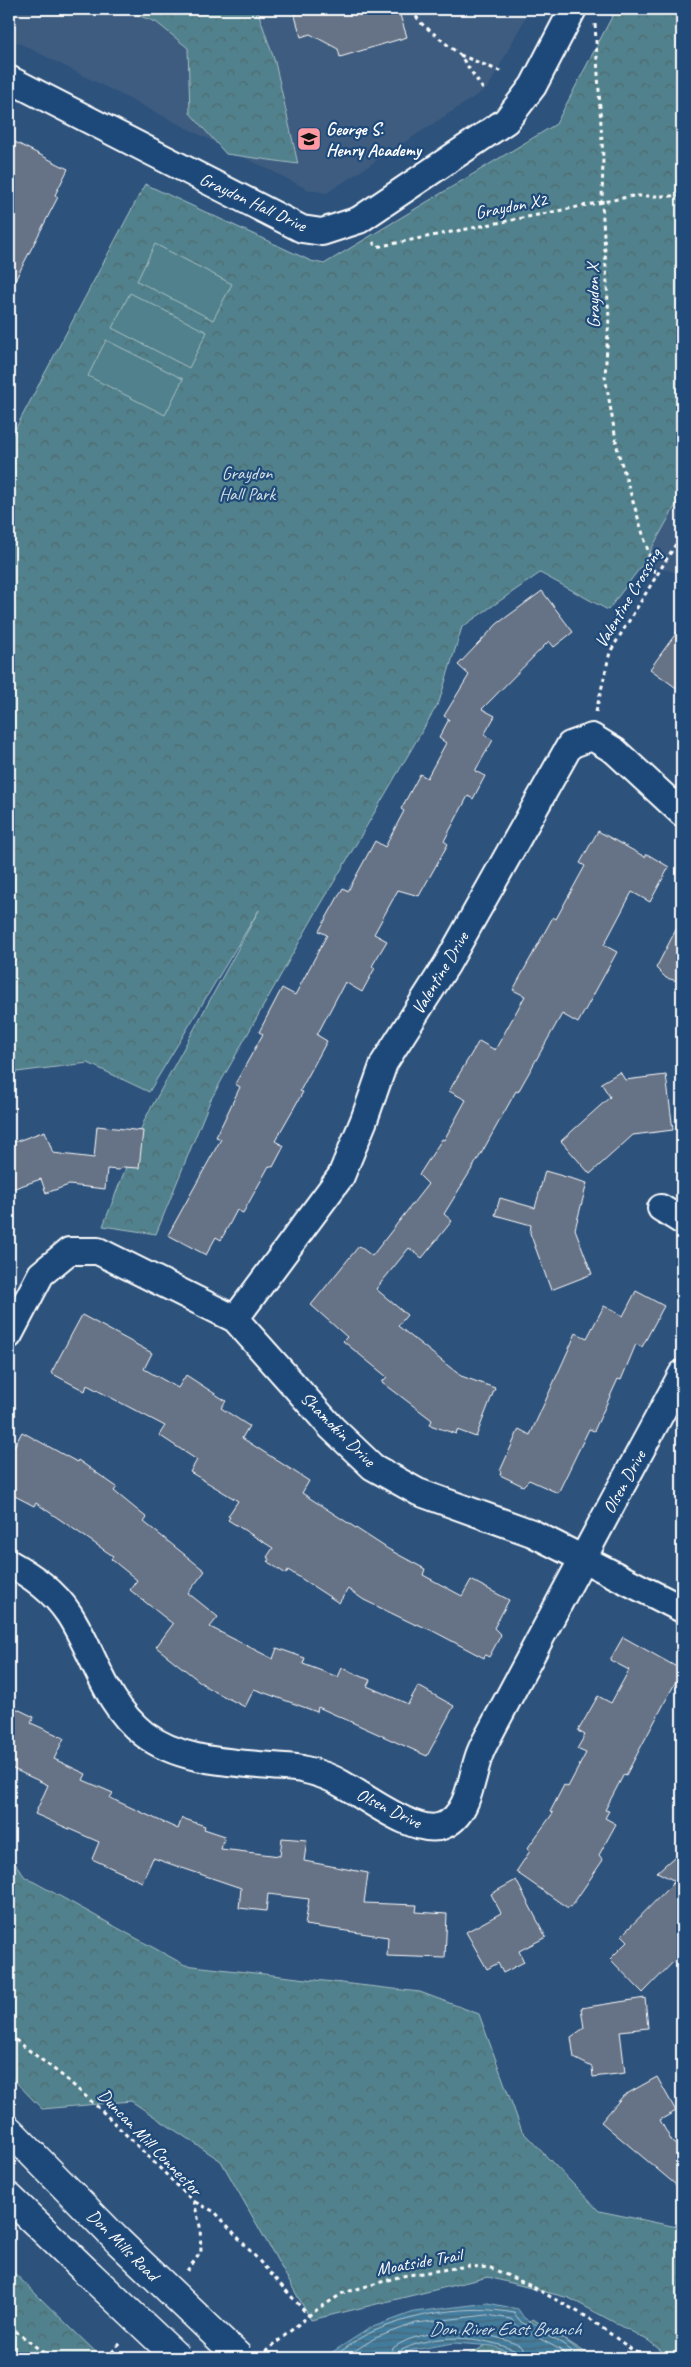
<svg xmlns="http://www.w3.org/2000/svg" width="691" height="2367" viewBox="0 0 691 2367" font-family="Caveat,sans-serif">
  <style>
    .built { fill: #3e5c7f }
    .grass { fill: url(#grass-dots); stroke: #a8c0c6 }
    .forest { fill: url(#forest-crowns); stroke: #a8c0c6 }
    .pitch { fill: #51818c; stroke: #a8c0c6 }
    .water { fill: url(#water-rules); stroke: #8eb0c4 }
    .lines { fill: none; stroke-linecap: round; stroke-linejoin: round }
    .shore { stroke: #b4cbd8; stroke-width: 1 }
    .building { fill: #667285; stroke: #fff }
    .minor-casing { stroke: #fff; stroke-width: 30 }
    .major-casing { stroke: #fff; stroke-width: 31 }
    .path { stroke: #fff; stroke-width: 3; stroke-dasharray: 4 4; stroke-linecap: butt }
    .minor { stroke: #1f4a7a; stroke-width: 26 }
    .major { stroke: #1f4a7a; stroke-width: 28 }
    .major-bridge-casing { stroke: #fff; stroke-width: 31; stroke-linecap: butt }
    .major-bridge { stroke: #1f4a7a; stroke-width: 28 }
    .labels { text-anchor: middle; stroke-width: 4.5; stroke-linejoin: round; paint-order: stroke }
    .poi-label { font-size: 18px; font-weight: bold; fill: #fff; stroke: #1f4a7a; text-anchor: start }
    .street-label { font-size: 18px; fill: #fff; stroke: #1f4a7a }
    .park-label { font-size: 18px; fill: #d4e0e2; stroke: #1f4a7a }
    .water-label { font-size: 19px; font-style: italic; fill: #d0dee6; stroke: #1f4a7a }
  </style>
  <defs>
    <pattern id="grass-dots" width="8" height="8" patternUnits="userSpaceOnUse" patternTransform="scale(1.25)"><rect width="8" height="8" fill="#51818c"/><path d="M2 2h.1M6 6h.1" fill="none" stroke="#4f696f" stroke-width="1.8" stroke-linecap="round"/></pattern>
    <pattern id="forest-crowns" width="20" height="18" patternUnits="userSpaceOnUse" patternTransform="scale(1.25)"><rect width="20" height="18" fill="#51818c"/><path d="M2 6a3 3 0 1 1 6 0M12 15a3 3 0 1 1 6 0" fill="none" stroke="#4f696f"/></pattern>
    <pattern id="water-rules" width="6" height="5" patternUnits="userSpaceOnUse" patternTransform="scale(1.25)"><rect width="6" height="5" fill="#437c9d"/><path d="M0 2.5h6" fill="none" stroke="#486474"/></pattern>
  </defs>
  <rect width="100%" height="100%" fill="#2d527c"/>
  <filter id="ink" filterUnits="userSpaceOnUse"><feTurbulence type="fractalNoise" baseFrequency=".02" numOctaves="2"/><feDisplacementMap in="SourceGraphic" scale="10" xChannelSelector="R" yChannelSelector="G"/><feConvolveMatrix kernelMatrix="1 2 1 2 8 2 1 2 1" color-interpolation-filters="sRGB"/></filter>
  <g filter="url(#ink)">
    <!-- built -->
    <path class="built" d="M9,9h521l-42,79 -161,105 -18,-3 -300,-152z
      M682,494v80l-39,-10z"/>
    <!-- grass -->
    <path class="grass" d="M533,2319l61,39h-131z"/>
    <!-- forest -->
    <path class="forest" d="M121,9h136l18,53 23,102 -72,-10 -36,-41 -2,-65 -32,-26z
      M616,9h66v485l-39,70 -35,46 -68,-37 -78,54 -23,75 -129,221 -100,178 -54,133 -53,-8 42,-107 114,-209 -110,182 -61,-29 -79,10v-632l136,-257 166,77 13,3 232,-140z
      M9,1855l16,22 160,88 235,27 59,22 43,117 77,80 83,17v130h-12l-21,-17 -80,-43 -81,-21 -177,43 -90,-159 -90,-60 -89,8 -33,-34z
      M9,2268l93,90h-93z"/>
    <!-- pitch -->
    <path class="pitch" d="M155,244l77,40 -19,36 -76,-39z
      M130,293l77,39 -18,36 -77,-40z
      M106,340l77,39 -18,36 -77,-39z"/>
    <!-- water -->
    <path class="water" d="M488,2303l30,6 6,9 41,22 23,18h-67l-28,-12 -39,-3 -41,7 -17,8h-73l47,-30 44,-16z"/>
    <g class="lines">
      <!-- shore -->
      <path class="shore" d="M331,2358c14,-9 28,-20 43,-27 43,-18 95,-27 140,-18l7,9 42,22 17,14
        M343,2358l32,-20 41,-15 71,-8 24,4 7,8 41,22 11,9
        M390,2358l3,-10c31,-23 96,-19 129,-1l5,11
        M396,2358l2,-6c36,-20 83,-17 120,0l3,6"/>
    </g>
    <!-- building -->
    <path class="building" d="M293,9h105l9,28 -67,20 -2,-8 -28,-15 -9,3z
      M9,139l59,30 -13,26 3,2 -49,95z
      M542,591l31,41 -19,15 -5,-6 -67,68 13,7 -11,19 9,5 -18,31 10,5 -12,23 -5,-3 -24,45 4,3 -29,52 -21,-6 -24,44 13,7 -15,25 3,2 -13,24 -17,-10 -28,53 10,6 -27,50 3,1 -28,49 9,5 -11,21 -4,-1 -26,47 -6,-3 -16,30 -5,-3 -10,18 -38,-20 53,-96 -5,-2 24,-50 -5,-3 28,-50 -4,-2 23,-44 13,7 32,-60 -8,-4 24,-43 5,3 27,-50 10,6 19,-36 -3,-2 19,-35 7,4 19,-35 -7,-5 10,-19 -5,-3 25,-41 -11,-10 39,-41z
      M682,625v67l-32,-23z
      M598,831l47,26 2,-3 22,13 -19,35 -18,-10 -28,53 13,7 -39,71 -16,-9 -44,78 -2,-1 -35,63 -37,60 8,7 -30,37 -13,-10 -33,41 31,26 -9,11 63,50 34,12 -19,49 -19,-7 -1,4 -26,-9 2,-5 -50,-38 5,-5 -44,-36 4,-4 -36,-32 48,-59 13,10 56,-72 -9,-9 23,-36 2,1 22,-40 -17,-9 30,-50 16,9 30,-54 -12,-6 40,-73 3,2 29,-53 -5,-3z
      M682,918v64l-16,-4 -10,-10z
      M620,1072l5,8 41,-5 7,55 -40,5 -43,39 -29,-33 49,-44 -9,-14z
      M97,1126l46,5 -4,37 -16,-1 -4,3 -12,-1 -2,20 -36,-4 -23,8 -5,-14 -32,11v-46l36,-13 8,22 41,5z
      M545,1171l42,12 -12,46 17,45 -41,16 -21,-57 1,-8 -36,-10 5,-17 35,10z
      M636,1291l28,15 -22,41 -6,-3 -15,36 -3,-1 -24,52 -5,-2 -31,64 -29,-13 -6,6 -23,-11 1,-3 -1,-1 19,-42 11,6 46,-102 11,5 17,-32 19,10z
      M82,1315l70,38 -8,16 34,19 8,-13 40,26 -5,7 28,18 -7,12 67,43 -7,12 86,56 37,20 -2,6 39,21 9,-16 38,20 -15,28 7,7 -12,22 -4,-2 -1,3 -51,-27 -16,-7 -1,1 -52,-25 -16,-11 -9,14 -51,-33 -2,4 -18,-12 2,-3 -3,-2 6,-9 -45,-28 2,-3 -2,-1 10,-15 -48,-29 7,-12 -38,-25 6,-9 -78,-41 -2,6 -34,-18z
      M22,1432l55,30 1,-2 39,27 -3,4 33,27 -3,4 61,49 -17,22 30,24 -8,10 63,32 4,-11 28,10 -2,6 35,13 4,-9 28,12 -3,6 41,18 10,-18 36,20 -27,50 -109,-49 -1,5 -63,-23 -9,18 -37,-19 -52,-41 17,-23 -43,-34 7,-10 -26,-21 2,-3 -77,-53 -2,3 -25,-13v-37z
      M623,1637l59,33 -56,105 -2,-1 -19,36 4,1 -4,7 11,6 -17,31 4,5 -32,47 -2,-1 -1,2 -52,-36 14,-21 -3,-2 26,-36 -3,-1 14,-27 4,2 18,-34 -9,-4 8,-14 -7,-4 20,-35 13,7 18,-33 -19,-10z
      M9,1705l25,12 -3,6 33,15 -10,21 32,15 -3,6 30,13 -3,5 68,31 4,-11 23,8 -1,3 21,7 -4,13 59,7 2,-18 25,2 -3,21 64,12 -4,30 53,2 -1,7 31,2 -2,44 -58,-2 1,-19 -83,-12 4,-26 -41,-5 -2,17 -27,-3 2,-20 -88,-30 -11,24 -50,-23 7,-17 -64,-28 13,-29 -39,-18z
      M682,1850v103l-39,40 -33,-34 18,-18 -6,-6 53,-54 -18,-9z
      M516,1880l30,57 -27,14 5,11 -21,11 -5,-10 -11,6 -21,-37 35,-19 -10,-19z
      M645,1998l3,30 -28,3 5,42 -32,4 -1,-10 -18,-9 -3,-21 13,-9 -3,-20z
      M657,2077l19,34 -16,9 12,22 10,8v40l-81,-68 22,-26z"/>
    <g class="lines">
      <defs>
        <path id="minor" d="M9,79l293,150 20,3 37,-12 147,-99 27,-35 40,-77
          M661,1208l21,13
          M235,1319l106,-143 23,-56 20,-57 63,-99 123,-219 22,-8 23,14 67,62
          M9,1335l32,-61 28,-23h29l137,68 97,109 41,39 45,25 114,41 150,76
          M9,1563c23,13 45,28 60,51 26,40 35,89 75,120 35,27 84,28 127,32 10,1 21,1 31,3 13,3 29,8 40,15 23,12 74,52 100,42 28,-10 29,-51 38,-73 3,-8 8,-16 12,-24 63,-119 126,-237 190,-355"/>
        <path id="major" d="M9,2130l109,111
          M9,2197l79,76"/>
      </defs>
      <!-- minor casing -->
      <use href="#minor" class="minor-casing"/>
      <!-- major casing -->
      <use href="#major" class="major-casing"/>
      <!-- path -->
      <path class="path" d="M411,10l11,14 38,31 25,37
        M595,24l8,134 -1,45 7,115 -4,58 13,76 38,125
        M460,55l42,17
        M373,242l3,5 257,-51h49
        M596,712l14,-60 72,-118
        M9,2035l55,42 36,32 94,93 6,24 1,26 -15,20
        M195,2202l20,10 94,104
        M9,2326l40,31 39,1
        M265,2352l47,-39 31,-20 59,-17 66,-10 23,2 40,18 58,32 54,40
        M106,2358l17,-17"/>
      <!-- minor -->
      <use href="#minor" class="minor"/>
      <!-- major -->
      <use href="#major" class="major"/>
      <defs>
        <path id="major-bridge" d="M118,2241l122,117
          M88,2273l90,85"/>
      </defs>
      <!-- major-bridge casing -->
      <use href="#major-bridge" class="major-bridge-casing"/>
      <!-- major-bridge -->
      <use href="#major-bridge" class="major-bridge"/>
    </g>
  </g>
  <!-- icons -->
  <defs>
    <symbol id="school-square" viewBox="-11 -11 22 22"><rect x="-9" y="-9" width="18" height="18" rx="4" fill="#ff9aa2" stroke="#1f4a7a"/><path d="M0-5L7-2L0 1L-7-2ZM-4 1L0 2.5L4 1V4Q0 6-4 4Z" fill="#111"/></symbol>
  </defs>
  <g fill-rule="evenodd">
    <use href="#school-square" x="295" y="125" width="28" height="28"/>
  </g>
  <g class="labels">
    <!-- poi labels -->
    <g class="poi-label">
      <text x="326" y="135">George S.<tspan x="326" dy="21">Henry Academy</tspan></text>
    </g>
    <!-- street labels -->
    <g class="street-label">
      <text transform="translate(253 202) rotate(25)" y="6">Graydon Hall Drive</text>
      <text transform="translate(511 206) rotate(-11)" y="6">Graydon X2</text>
      <text transform="translate(593 296) rotate(-91)" y="6">Graydon X</text>
      <text transform="translate(628 598) rotate(-59)" y="6">Valentine Crossing</text>
      <text transform="translate(440 973) rotate(-59)" y="6">Valentine Drive</text>
      <text transform="translate(338 1429) rotate(45)" y="6">Shamokin Drive</text>
      <text transform="translate(624 1482) rotate(-61)" y="6">Olsen Drive</text>
      <text transform="translate(389 1808) rotate(26)" y="6">Olsen Drive</text>
      <text transform="translate(150 2142) rotate(46)" y="6">Duncan Mill Connector</text>
      <text transform="translate(123 2245) rotate(45)" y="6">Don Mills Road</text>
      <text transform="translate(419 2262) rotate(-10)" y="6">Moatside Trail</text>
    </g>
    <!-- park labels -->
    <g class="park-label">
      <text x="247" y="479">Graydon<tspan x="247" dy="21">Hall Park</tspan></text>
    </g>
    <!-- water labels -->
    <g class="water-label">
      <text x="505" y="2335">Don River East Branch</text>
    </g>
  </g>
  <!-- margin -->
  <rect width="691" height="2367" fill="none" stroke="#1f4a7a" stroke-width="30"/>
  <rect x="15" y="15" width="661" height="2337" fill="none" stroke="#fff" stroke-width="2" filter="url(#ink)"/>
</svg>
